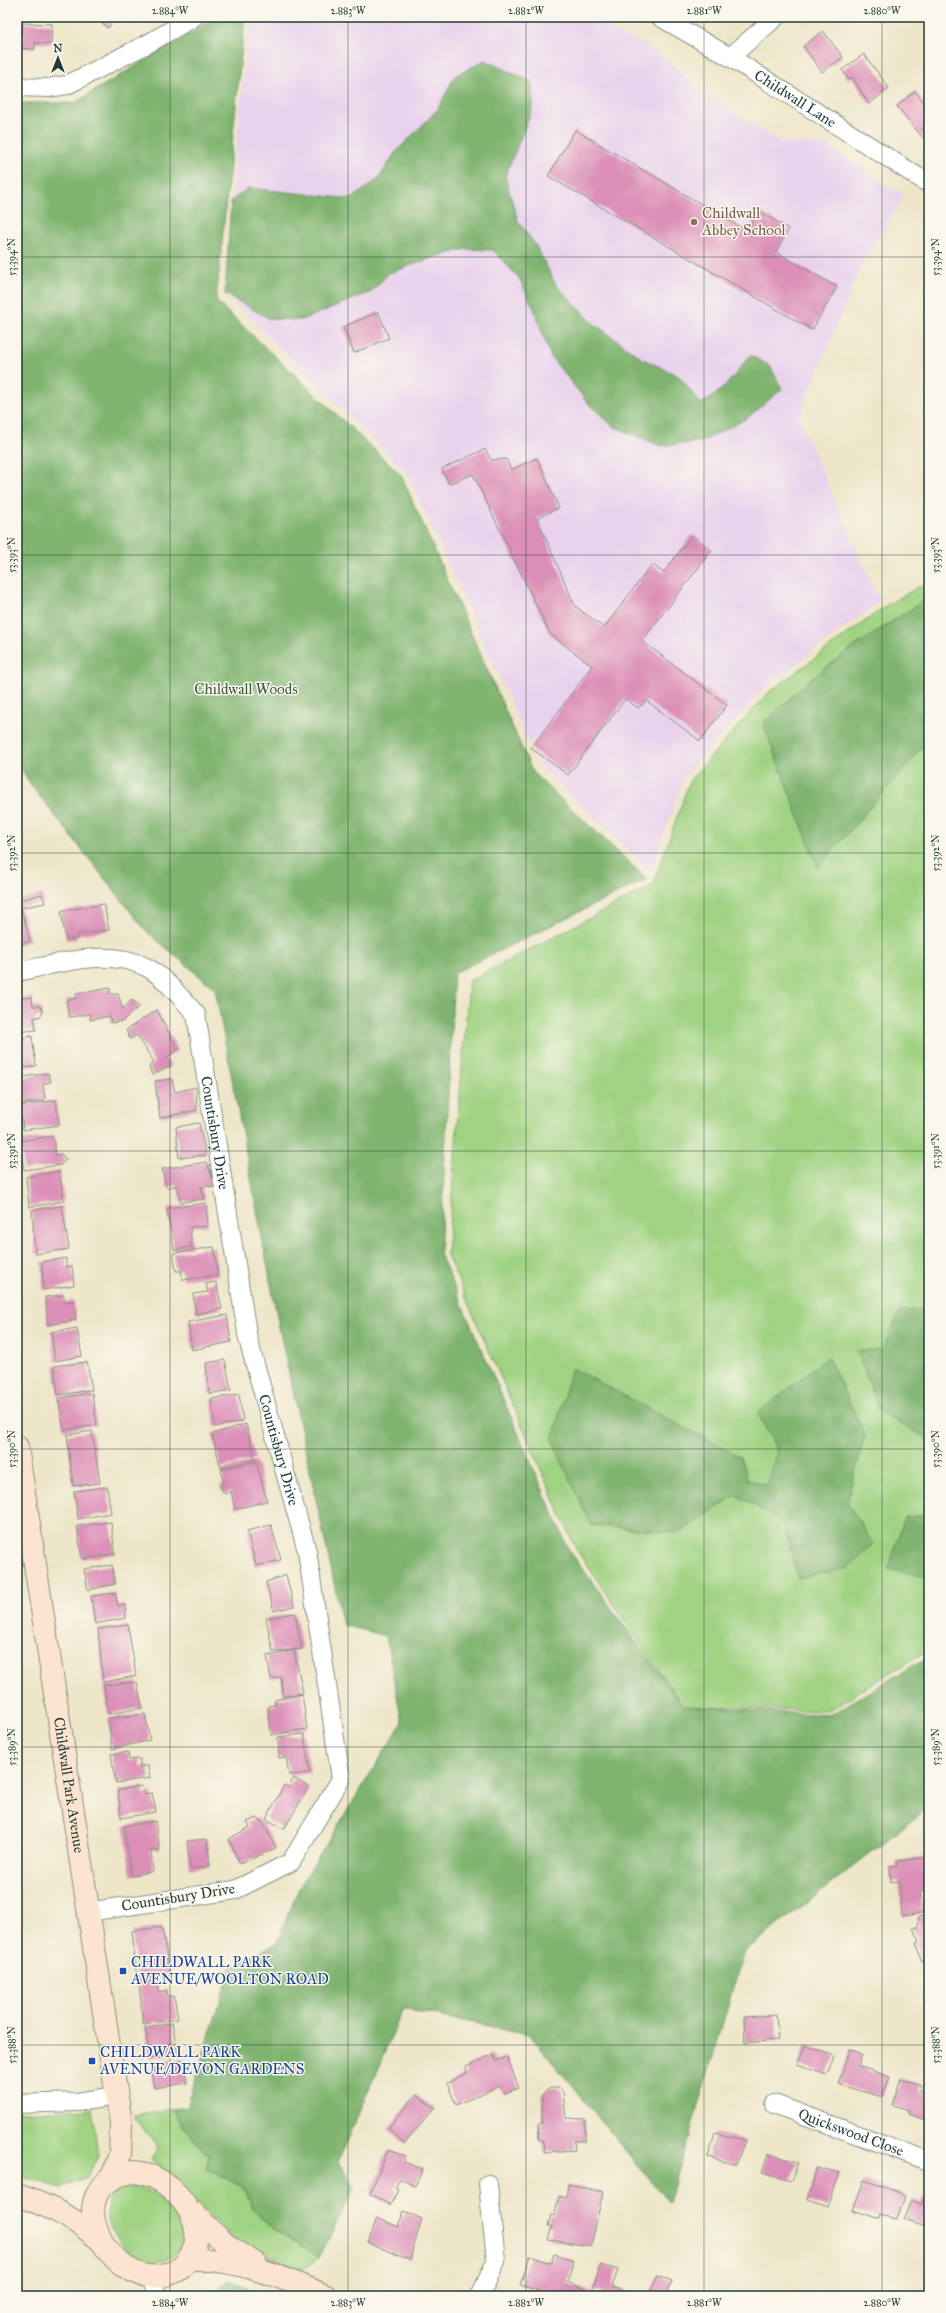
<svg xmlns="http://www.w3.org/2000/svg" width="946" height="2313" viewBox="0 0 946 2313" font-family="'IM FELL Great Primer',serif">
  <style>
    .built { fill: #e9d2ed }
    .green { fill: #9fd281; stroke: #5f885a }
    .forest { fill: #7fb46f; stroke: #4f7852 }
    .building { fill: #db8eb7 }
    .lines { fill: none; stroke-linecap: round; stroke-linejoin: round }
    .street-casing { stroke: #86927e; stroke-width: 20 }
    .secondary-casing { stroke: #86927e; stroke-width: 24 }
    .street { stroke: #fff; stroke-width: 18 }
    .secondary { stroke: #fde4d0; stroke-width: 22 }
    .ticks { fill: none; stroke: #1f3d34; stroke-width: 1; stroke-opacity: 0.45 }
    .education-dot { fill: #8d6e63; stroke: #fbf7ec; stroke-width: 1.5 }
    .transit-dot { fill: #1a4fb4; stroke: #fbf7ec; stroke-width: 1.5 }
    .labels { text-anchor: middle; stroke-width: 3; stroke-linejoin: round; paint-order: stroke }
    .street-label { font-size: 15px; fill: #1f3d34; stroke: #fbf7ec }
    .education-label { font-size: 15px; fill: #785e54; stroke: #fbf7ec; text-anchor: start }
    .park-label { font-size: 15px; fill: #395b43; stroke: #fbf7ec }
    .transit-label { font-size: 15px; fill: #164399; stroke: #fbf7ec; text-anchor: start }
    .neatline { fill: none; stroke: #1f3d34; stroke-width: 1.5 }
    .ticks-label { font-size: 10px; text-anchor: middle; fill: #1f3d34 }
  </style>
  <rect width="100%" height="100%" fill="#fbf7ec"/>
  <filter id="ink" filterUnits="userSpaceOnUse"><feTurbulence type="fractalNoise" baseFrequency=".025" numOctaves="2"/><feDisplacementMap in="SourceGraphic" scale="8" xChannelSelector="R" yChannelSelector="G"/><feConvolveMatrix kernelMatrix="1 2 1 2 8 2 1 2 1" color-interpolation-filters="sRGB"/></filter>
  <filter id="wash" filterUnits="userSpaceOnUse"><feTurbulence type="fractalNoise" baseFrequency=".012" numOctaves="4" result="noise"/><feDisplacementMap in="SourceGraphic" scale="16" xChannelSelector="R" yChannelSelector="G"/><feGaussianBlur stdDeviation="0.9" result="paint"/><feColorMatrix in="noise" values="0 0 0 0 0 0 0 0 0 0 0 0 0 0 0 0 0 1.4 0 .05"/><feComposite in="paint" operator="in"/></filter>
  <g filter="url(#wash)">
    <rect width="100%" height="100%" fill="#eee6c9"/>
    <!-- built -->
    <path class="built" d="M249,17h355l8,15 34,13 24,18 33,30 76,49 46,3 79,51 -43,69 -62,154 81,182 -114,85 -81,89 -34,96 -111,-104 -133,-294 -182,-179 6,-93z"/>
    <!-- green -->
    <path class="green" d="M929,581v1068l-101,62 -145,-5 -107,-157 -129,-294 22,-274 184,-96 37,-105 79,-88 118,-87z
      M92,2109l6,47 -11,21 -26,11 -44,-14v-62z
      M172,2109l10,17 27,30 -3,13 39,19 8,21 15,16 51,33 -18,12 -65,-28 -84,-83 6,-11 -25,-33z
      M129,2187c30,-2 77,50 41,71 -39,23 -94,-59 -41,-71z"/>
    <!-- forest -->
    <path class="forest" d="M217,17h28l-29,284 185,174 132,298 114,106 -193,94 -14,281 129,296 114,156 147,9 99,-59v151l-185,145 -75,251 -140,-169 -126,-25 -65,153 17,26 -36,70 -51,-33 -15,-16 -8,-21 -39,-19 3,-13 -27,-30 -10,-17 15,-2 44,-140 45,-23 23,-56 103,-165 -16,-87 -43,-11 -64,-298 -64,-338 -69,-58 -115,-146 -14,-23v-659h57z
      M485,60l47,22 1,25 -28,70 13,44 18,25 20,39 37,38 50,36 36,17 22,28c21,-11 35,-30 49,-49l20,11 12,23 -35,29 -44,23 -42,5 -48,-20 -25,-23 -37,-46 -17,-48 -15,-31 -26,-28 -28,-1 -33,9 -43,15 -18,19 -70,28 -31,-1 -45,-25 6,-93 18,-13 103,11 27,-21 16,-25 43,-44 17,-33z
      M929,597v142l-111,129 -55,-145 49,-45 36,-27z
      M929,1309v130h-1l-48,-27 -23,-61 26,-2 17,-38z
      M828,1357l37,78 -18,67 26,42 -24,24 -51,10 -15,-56 -47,-27 -57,38 -88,-8 -39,-85 20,-72 168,89 8,23 19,5 10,-35 -19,-37z
      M929,1515v63l-41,-9 17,-52z
      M227,2280l40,16h-55z"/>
    <g id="blocks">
      <!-- building -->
      <path class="building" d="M95,17h21l-8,11z
        M23,23l29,1 -1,20 -16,-1v6l-18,-1v-17l5,1z
        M823,31l20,26 -21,15 -19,-26z
        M864,54l25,34 -20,16 -17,-27 -4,2 -6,-9z
        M915,91l14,18v24l-6,5 -26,-32z
        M575,130l172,101 12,-20 30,18 -13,23 61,35 -25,43 -264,-154z
        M378,312l11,26 -35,15 -11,-26z
        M485,449l6,11 15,-1 5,11 26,-12 22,50 -22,10 38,88 29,22 48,-64 11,9 29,-38 20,15 -70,91 85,64 -27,36 -53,-40 -9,7 -13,-9 -57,76 -37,-27 61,-82 -42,-32 -77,-160 -24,10 -7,-15z
        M42,894l3,9 -24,5 9,33 -13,4v-44z
        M104,904l5,26 -32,5v4l-11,1 -5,-29z
        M110,988v6h8l5,15 9,-9 8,6 -16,13v2l-13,2 -1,-7 -20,4v-6l-21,3 -3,-17 10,-2v-4z
        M32,997l1,9h7l3,6 -2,4 -7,2 2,12 -19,2v-33z
        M157,1010l21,40 -12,8 5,8 -19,9 -3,-8 5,-5 -17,-27 -7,4 -4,-9z
        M32,1036l4,30 -19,3v-30z
        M48,1073l3,9 -8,2 2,16 -28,5v-27z
        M172,1079l3,13 21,-5 1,23 -37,8 -5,-37z
        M56,1100l3,25 -36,5 -2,-15h-4v-8z
        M199,1123l7,32 -27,3 -3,-31z
        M53,1136l3,19 5,-1 5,5 -5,6 -37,5 -4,-29z
        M207,1162l8,24 -14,1 4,12 -24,3 -4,-17 -10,3 -5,-19z
        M59,1171l5,30 -35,6 -3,-30z
        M206,1203l2,23 -18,1 2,20 -18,3 -7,-42z
        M62,1206l7,43 -34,5 -3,-44z
        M214,1247l4,28 -35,5 -2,-9h-5l-3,-18z
        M66,1258v9l6,-1 2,19 -31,5 -1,-28z
        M216,1282l6,27 -26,5 -3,-20 15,-2 -2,-8z
        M64,1295v7l10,-1 2,19 -28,5 -3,-28z
        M227,1315l4,27 -39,8 -4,-28z
        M77,1328l5,28 -27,5 -4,-29z
        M225,1360l6,30 -22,4 -3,-31z
        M87,1362l5,28 -34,5 -4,-29z
        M92,1393l5,32 -33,5 -6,-32z
        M239,1394l4,27 -28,6 -4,-28z
        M246,1424l9,35 -34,9 -9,-34z
        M92,1431l8,52 -27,3 -6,-51z
        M256,1461l11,40 -32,8 -4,-18 -6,3 -5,-7 4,-5 -3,-12z
        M107,1487l4,26 -33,6 -4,-28z
        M111,1522l4,32 -33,5 -5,-33z
        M271,1525l10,35 -25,6 -9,-35z
        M112,1565l3,19 -27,6 -4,-21z
        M286,1575l8,31 -20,5 -8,-29z
        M115,1593l3,13 7,-1 1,13 -31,6 -4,-28z
        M295,1613l7,36 -29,3 -7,-34z
        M128,1625l8,51 -33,6 -5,-53z
        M294,1650l9,43 -20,3 -2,-19 -10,2 -4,-23z
        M137,1682l5,26 -34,6 -4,-29z
        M302,1694l5,35 -36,6 -3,-29 7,-1v-5z
        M145,1714l5,26 -38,9 -4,-31z
        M304,1734l6,39 -21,2 -3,-18 -7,1 -1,-21z
        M128,1752l1,8 11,-1v7h8l2,12 -34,5 -5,-29z
        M294,1778l15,9 -25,42 -18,-10 18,-34 4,3z
        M142,1786l2,8 8,-1 4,19 -35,6 -3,-28z
        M257,1818l6,5 13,25 -36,16 -11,-25 21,-12 -3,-5z
        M155,1821l5,29h-9l2,21 -22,5 -7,-50z
        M207,1839l3,27 -20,3 -3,-28z
        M929,1857v33l-9,2 3,21 -21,3 -3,-35 -8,1 -1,-16h7l-1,-5z
        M929,1914v46l-8,1 -5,-18 3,-1 -6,-14 6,-1 -1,-10z
        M162,1927l8,48 -33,5 -5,-49z
        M157,1980l2,12 8,-2v6h7l4,23 -35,5 -4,-41z
        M776,2015l2,25 -33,3 -1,-26z
        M172,2023l6,31 -28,5 -5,-32z
        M804,2045l31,11 -8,18 -30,-10z
        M850,2049l12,5 -4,12 32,11 -8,20 -44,-13z
        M493,2054l3,7 11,-4 12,31 -15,5 -5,-7 -43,19 -9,-22 20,-10 -1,-6z
        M183,2060l4,23 -33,5 -3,-16 3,-1 -2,-6z
        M901,2078l20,7 -2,6 10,3v27l-21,-7 1,-4 -17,-5z
        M550,2088h8l5,4 3,26 19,1v22h-11l1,9 -31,2 -1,-11 -4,-1 -1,-16 4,-1v-28z
        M416,2095l19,13 -31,36 -16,-16z
        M715,2133l30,7 -9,25 -28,-8z
        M388,2150l18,6 -2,6 19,7 -8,17 -15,-7 -5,9 3,2 -8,15 -20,-11z
        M768,2154l30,8 -6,19 -30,-8z
        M817,2167l23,6 -13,34 -19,-7z
        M864,2180l41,15 -8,24 -16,-4 -1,4 -27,-9z
        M568,2184l35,8 -12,54 -43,-6 4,-14h-4l3,-12 3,2 5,-20 7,2z
        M925,2196l4,2v29l-25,-8 8,-19 9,4z
        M404,2211l18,8 -12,41 -42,-17 9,-25 21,9z
        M554,2254l20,7 -7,21 24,9 -1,5h-52l1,-5 -19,-6 10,-29 21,7z
        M601,2265l17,5 -6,17 26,9h-38l2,-5 -10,-1z
        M658,2275l14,6 -5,11 8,4h-27z"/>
    </g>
  </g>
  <g filter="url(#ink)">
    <use href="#blocks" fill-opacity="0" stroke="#86927e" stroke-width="1"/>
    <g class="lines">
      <defs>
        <g id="street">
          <path id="s1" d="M660,17l70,40 199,127"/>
          <path d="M730,57l46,-40"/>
          <path d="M17,87l31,1 19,-3 82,-42 45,-26"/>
          <path id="s2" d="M17,972c40,-8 88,-24 127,-6 17,7 39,34 52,48l52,325 59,212 34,228 -50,83 -56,28 -148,22"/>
          <path d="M17,2104l60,-2 39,-6"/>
          <path id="s3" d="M774,2104l155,57"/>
          <path d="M151,2276l6,20"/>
          <path d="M480,2296l16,-35 -8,-77"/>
        </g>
        <g id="secondary">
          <path id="s4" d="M17,1447l104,676 -1,31 -9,26"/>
          <path d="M133,2172c33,0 79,48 58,83 -5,10 -15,17 -25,20 -57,15 -113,-91 -33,-103z"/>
          <path d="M17,2195c30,10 60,24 84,46"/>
          <path d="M193,2213l32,31 31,20"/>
          <path d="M188,2261c37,-7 104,20 138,35"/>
        </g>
      </defs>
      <!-- street casing -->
      <use href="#street" class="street-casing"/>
      <!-- secondary casing -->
      <use href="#secondary" class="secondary-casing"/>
      <!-- street -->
      <use href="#street" class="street"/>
      <!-- secondary -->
      <use href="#secondary" class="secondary"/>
    </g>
  </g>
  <!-- ticks -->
  <path class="ticks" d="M170,17v2279M348,17v2279M526,17v2279M704,17v2279M882,17v2279M17,257h912M17,555h912M17,853h912M17,1151h912M17,1449h912M17,1747h912M17,2045h912"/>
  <!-- markers -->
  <circle class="education-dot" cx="694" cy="222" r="4"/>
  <g class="transit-dot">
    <rect x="119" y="1967" width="8" height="8" rx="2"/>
    <rect x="88" y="2057" width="8" height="8" rx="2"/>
  </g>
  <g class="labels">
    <!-- street labels -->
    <g class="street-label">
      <text dy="5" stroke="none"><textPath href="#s1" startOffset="158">Childwall Lane</textPath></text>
      <text dy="5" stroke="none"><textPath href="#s2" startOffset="321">Countisbury Drive</textPath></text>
      <text dy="5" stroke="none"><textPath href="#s2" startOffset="645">Countisbury Drive</textPath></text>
      <text dy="5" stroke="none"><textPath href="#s4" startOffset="342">Childwall Park Avenue</textPath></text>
      <text transform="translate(178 1897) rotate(-9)" y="5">Countisbury Drive</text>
      <text dy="5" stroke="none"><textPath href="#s3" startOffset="82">Quickswood Close</textPath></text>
    </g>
    <!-- education labels -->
    <g class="education-label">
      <text x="702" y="218">Childwall<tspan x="702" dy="17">Abbey School</tspan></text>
    </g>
    <!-- park labels -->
    <g class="park-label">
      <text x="246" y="694">Childwall Woods</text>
    </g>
    <!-- transit labels -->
    <g class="transit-label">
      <text x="131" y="1967">CHILDWALL PARK<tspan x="131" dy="17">AVENUE/WOOLTON ROAD</tspan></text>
      <text x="100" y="2057">CHILDWALL PARK<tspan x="100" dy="17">AVENUE/DEVON GARDENS</tspan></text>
    </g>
  </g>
  <!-- margin -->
  <rect width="946" height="2313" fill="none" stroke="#fbf7ec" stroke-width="44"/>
  <!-- north arrow -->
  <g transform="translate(58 58)" stroke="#fbf7ec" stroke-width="3" paint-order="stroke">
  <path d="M0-3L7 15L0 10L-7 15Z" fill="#1f3d34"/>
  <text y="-6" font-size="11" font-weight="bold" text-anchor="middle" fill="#1f3d34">N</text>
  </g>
  <rect x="22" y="22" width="902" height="2269" class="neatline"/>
  <g class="ticks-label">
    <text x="170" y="14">2.884°W</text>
    <text x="348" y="14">2.883°W</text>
    <text x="526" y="14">2.882°W</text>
    <text x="704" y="14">2.881°W</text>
    <text x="882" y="14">2.880°W</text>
    <text transform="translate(11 257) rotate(-90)" y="4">53.394°N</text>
    <text transform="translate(935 257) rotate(-90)" y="4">53.394°N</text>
    <text transform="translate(11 555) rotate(-90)" y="4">53.393°N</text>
    <text transform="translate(935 555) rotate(-90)" y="4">53.393°N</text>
    <text transform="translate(11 853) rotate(-90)" y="4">53.392°N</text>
    <text transform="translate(935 853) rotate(-90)" y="4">53.392°N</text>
    <text transform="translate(11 1151) rotate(-90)" y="4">53.391°N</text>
    <text transform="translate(935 1151) rotate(-90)" y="4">53.391°N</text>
    <text transform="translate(11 1449) rotate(-90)" y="4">53.390°N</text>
    <text transform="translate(935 1449) rotate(-90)" y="4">53.390°N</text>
    <text transform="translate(11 1747) rotate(-90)" y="4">53.389°N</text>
    <text transform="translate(935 1747) rotate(-90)" y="4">53.389°N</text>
    <text transform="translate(11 2045) rotate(-90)" y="4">53.388°N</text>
    <text transform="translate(935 2045) rotate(-90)" y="4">53.388°N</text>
    <text x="170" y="2306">2.884°W</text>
    <text x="348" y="2306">2.883°W</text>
    <text x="526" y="2306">2.882°W</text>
    <text x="704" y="2306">2.881°W</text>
    <text x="882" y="2306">2.880°W</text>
  </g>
</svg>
